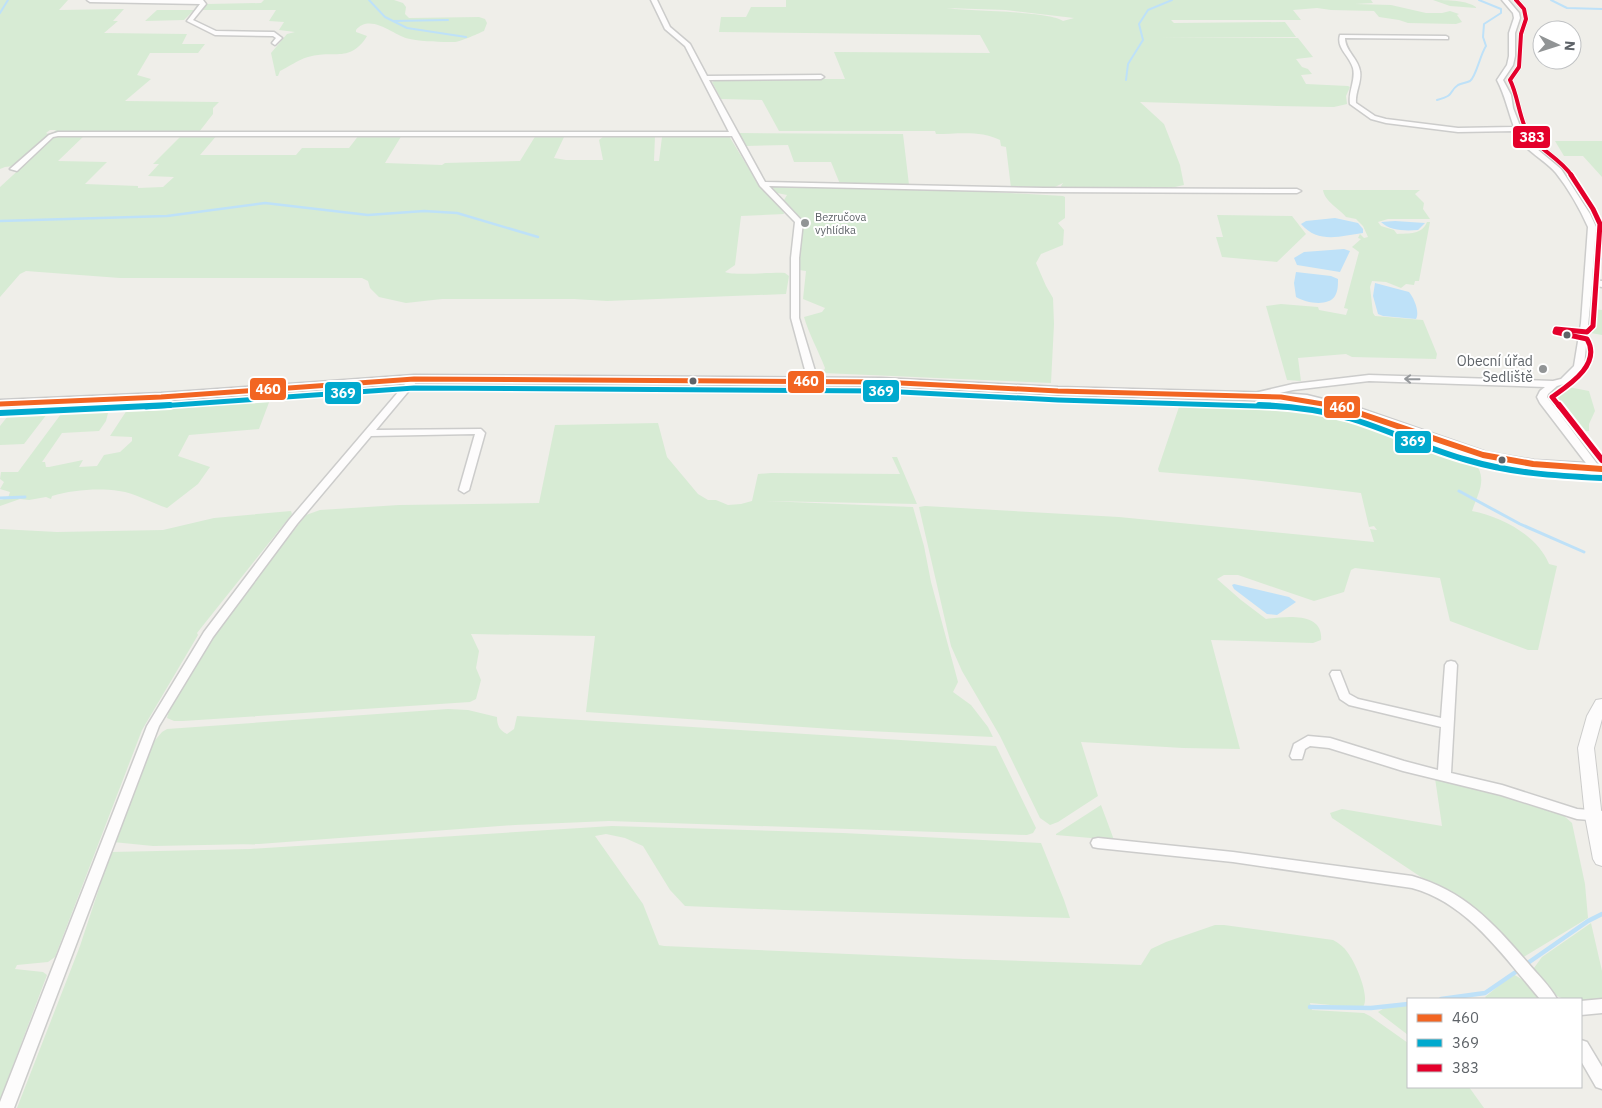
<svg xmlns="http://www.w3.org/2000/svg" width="1602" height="1108" viewBox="0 0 1602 1108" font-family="'IBM Plex Sans',sans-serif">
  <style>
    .green { fill: #d7ebd4; fill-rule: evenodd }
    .water { fill: #bee1f8 }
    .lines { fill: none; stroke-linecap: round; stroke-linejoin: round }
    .stream-far3 { stroke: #bee1f8; stroke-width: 2 }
    .stream-far2 { stroke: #bee1f8; stroke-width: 2.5 }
    .stream-far1 { stroke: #bee1f8; stroke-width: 3 }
    .stream { stroke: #bee1f8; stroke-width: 4.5 }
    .minor-casing { stroke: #cccccb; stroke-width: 3 }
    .tertiary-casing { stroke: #cccccb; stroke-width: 2 }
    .secondary-casing { stroke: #cbcbcb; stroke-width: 3 }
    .minor { fill: #fdfcfc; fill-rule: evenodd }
    .tertiary { fill: #fdfcfc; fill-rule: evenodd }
    .secondary { fill: #fdfcfc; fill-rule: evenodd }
    .bus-1-far1-casing { stroke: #fff; stroke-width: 8 }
    .bus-1-casing { stroke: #fff; stroke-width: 10 }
    .bus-2-far1-casing { stroke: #fff; stroke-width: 8 }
    .bus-2-casing { stroke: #fff; stroke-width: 10 }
    .bus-3-far2-casing { stroke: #fff; stroke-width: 5.5 }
    .bus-3-far1-casing { stroke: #fff; stroke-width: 8 }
    .bus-3-casing { stroke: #fff; stroke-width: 10 }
    .bus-1-far1 { stroke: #f26522; stroke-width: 5 }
    .bus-1 { stroke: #f26522; stroke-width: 6 }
    .bus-2-far1 { stroke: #00a9ce; stroke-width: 5 }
    .bus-2 { stroke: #00a9ce; stroke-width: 6 }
    .bus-3-far2 { stroke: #e4002b; stroke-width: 4 }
    .bus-3-far1 { stroke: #e4002b; stroke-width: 5 }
    .bus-3 { stroke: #e4002b; stroke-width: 6 }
    .oneway { stroke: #96999c }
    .poi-dot { fill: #919495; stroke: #fff; stroke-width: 2 }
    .bus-dot { fill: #5e6368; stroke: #fff; stroke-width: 2 }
    .labels { text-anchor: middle; stroke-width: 4; stroke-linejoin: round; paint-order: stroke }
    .far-poi-label { font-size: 11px; fill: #5e6368; stroke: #fff; text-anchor: start }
    .poi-label { font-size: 14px; fill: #5e6368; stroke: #fff; text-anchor: end }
    .line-badge { stroke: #fff; stroke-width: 2 }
    .badge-label { font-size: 14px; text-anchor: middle; font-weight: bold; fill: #fff }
  </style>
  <rect width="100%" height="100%" fill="#efeee9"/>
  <!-- green -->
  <path class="green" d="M0,0h68l-9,10 65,-1 -11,12h5l-14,12 83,1 -5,10h23l-7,9h-48l-13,22 14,4 -26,22 94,1 -6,6v6l-14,18 -146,1 3,-3h-6l-4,3 5,2 -37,31 -9,1 -5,2z
    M264,0h130l9,3 3,4 -1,7 4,4 70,-1 6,2 2,4 -3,8c-7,3 -24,11 -30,11 -14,0 -29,0 -44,-3 -15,-2 -39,-27 -54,-9v2l11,4c-17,28 -34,13 -59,21 -11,3 -19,10 -28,14l-2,5h-2l-5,-23 16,-19 8,-2 -16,-2 5,-8 -15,-1 7,-11h-76l7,-6 54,-1z
    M786,0h585l2,3 -18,1 36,1 35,8h16l8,-2 9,3 -2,1 5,7 -6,2 -48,-1 -9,-3 -20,-3 -5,-6 -43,-1 -14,-2 -24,2 8,10h-130l3,3 111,-1 11,15h-138l140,1 15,19 -17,2 6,8 6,2 4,5 -11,1 5,9 42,2 2,1 -4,9 1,8 -13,3 -57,-1 -137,-4 24,22 16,41 4,20 -18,4h-104l-1,-3 2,-3 -10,5h-42l-5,-41 -5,-1 -1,-6c-19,-10 -43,-6 -64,-6l-1,-3h-156l-17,-31 -41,-1 -9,-17 7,-3h126l-11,-27 156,1 -10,-18 -261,-3 2,-15h25l5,-10h35zM946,8l60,2 68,8 -11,3c-13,-10 -96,-10 -117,-13z
    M1433,0c14,0 35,0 44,8l-27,-2z
    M157,10h37l-10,10 -39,1z
    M738,133l165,1 6,51 -69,-1 -9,-22h-37l-6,-17 -42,1z
    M183,134h35l-18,21h96l6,-7h47l10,-13h43l-17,28 57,2 3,-2 75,-2 16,-26h29l-11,23 12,2h37l-4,-20 5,-4h51l-1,25h5l3,-24 2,-1h65l28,46 26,27 1,5 -43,2 -6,49 -10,7c9,4 47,0 60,1l4,3 -3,18 -179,7 -33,-2h-132l-36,4 -27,-6 -9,-9 -2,-7 -6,-3h-242l-94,-7 -6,3 -20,23v-110l25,-23h-3l32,-28 31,-1 -27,26 49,1 -22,22 53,2v2l25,-1 11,-10 -26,-1 11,-12h-6z
    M1555,141h47v36l-19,-21h-19z
    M774,186l105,2 4,2 12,-2 62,2 106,6 2,1v21l-7,5 6,7 -1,15 -22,9 -5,9 10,23 7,12 1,26 -3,59 -228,-10 2,-5c-6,-16 -17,-36 -21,-51l18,-5 3,-4 -22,-9 3,-28 -7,-1 2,-51 -17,-19 3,-5 -10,-2 -5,-6z
    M1323,190h97l-5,4 9,9 -1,6 7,10h-42l-10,3 3,4 13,4 3,4c12,-1 25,1 30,-12h3l-11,59h-4l-1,4 -8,-1 -5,4 -15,-6 -14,-1 -2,6 3,26 2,3 48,4 14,34 -1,5 -84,-2 -6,-3 -48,4 3,23 -14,-1 -21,-74 15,-2 37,3 1,3 27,5 2,-6 -4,-1 15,-56 -7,-5 9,-8 -3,-1 2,-4 4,4 4,-1 -5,-11 -7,-7 -10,-2c-7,-9 -21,-15 -23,-27z
    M1217,215l75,1 14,18 -29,28 -55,-5 -6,-20h7z
    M1592,309l10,1v25l-11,-2z
    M1563,386l26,5 6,20 -6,13v7l-17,1 -25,-35 7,-8z
    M271,397l-12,32 -70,6 -11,21 32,11 -12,17 -31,24c-15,-5 -32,-15 -48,-17 -21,-3 -47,-1 -67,5l-1,3 -5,-2 -17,3 -9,-1 -20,7v-6l8,-2 2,-6 -10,-3 4,-7 -4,-3 1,-7h17l43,-58h-14l-23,30 -24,1v-19l14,-18 109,-5 -3,5 -12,5 -2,8 -7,10 -37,2 -20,29h3l1,5h3l34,-7 -4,7 18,-1 7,-11 16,-3 12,-11v-4l-22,-1 17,-26 10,-2z
    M1181,401l49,2 6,6 5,-2 -1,-2c39,-2 77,0 115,9 39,10 77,29 115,43 19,20 10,31 2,54 30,6 65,24 77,53l8,2 -19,84h-10l-78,-29 -10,-43 -85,-10 -4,2 -7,22 -30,9 -76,-26h-14l-7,4 24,21 25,19c17,-2 58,-8 55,21l-8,3 -102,-3 29,109 -57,-1 -102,-6 17,54 -40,26 -8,3 -10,-7 -40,-82 -38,-65 -11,-25 -32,-139 6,-1 194,11 255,25 -4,-13 7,1 -3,-4 -5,1 -8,-34 -117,-14 -85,-7 -1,-3z
    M658,423l9,34 31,37 10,6h8l12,5 13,-1 11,-3 6,-27 13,-1 129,1 -8,-17h5l20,47 -151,-3 147,6 11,39 7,36 27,100 -5,10 18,13 17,22 5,10 -146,-7 -261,-18 9,-76 -124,-2 8,17 -3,17 5,12 -5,19 -6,3 -287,19h-9l-7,-3 4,-14 44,-73 91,-116 14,-5 79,-5 140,-2 16,-78z
    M291,511l1,3 -95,119 1,2 -56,95 -87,227 -7,5 -31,3 -2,4 28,3 4,3 -47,125v-571l57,3 106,-2 51,-12z
    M448,709l20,1 29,7c0,8 2,13 10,17l7,-5 3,-13 479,30 40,82 -3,5 -6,2 -418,-14 -94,4 -256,19 -106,2 -40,-4 38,-97 11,-13 5,-3z
    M1435,778l65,14 63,23 9,8 13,61 3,34 -66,40 -51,-51 -17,-13 -24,-11 -98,-65 -2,-5 12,-4 100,17z
    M1101,805l13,35 -58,-5v-1z
    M612,826l231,7 198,10 23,57 6,18 -286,-8 -99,-4 -15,-16 -27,-44 -18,-8 -19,-4 -11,2 48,68 16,41 5,1 300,13 177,6 10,-16 15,-7 49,-17h9l109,15c6,3 11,7 15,13 7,9 24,46 14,55l-52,-5 2,7 52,3 6,3 38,27v44h61l15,21h-1467l63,-162 31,-94 139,-3z
    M1591,923l11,48v28l-21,3v-3h-17l-7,-3 -26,-24 11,-15z
    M1513,974l17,10 13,15h-56l-2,-2z
    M1408,1003v32l-30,-23 8,-5z"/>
  <!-- water -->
  <path class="water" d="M1335,218l23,5 5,6v4c-22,3 -45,11 -62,-9l5,-3z
    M1395,221l30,2 -7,7c-12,1 -28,1 -37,-8z
    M1344,249l6,2 -10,21 -43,-7 -3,-7 10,-6z
    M1296,272l35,4 7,3c0,6 0,12 -3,17 -7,11 -29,7 -39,1l-2,-14z
    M1375,283l34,9c5,6 11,20 7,27l-33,-3 -5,-2 -5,-18z
    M1234,584l55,13 7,5 -19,13 -10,-1 -33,-25 -2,-4z"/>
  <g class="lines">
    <!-- stream-far3 -->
    <path class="stream-far3" d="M369,0l16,17 22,11 59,9
      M1551,0l16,8 35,1
      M0,13l8,-13
      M393,21l55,-1
      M1126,80l2,-16 15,-24 -4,-16 9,-14 24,-10
      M1437,100c19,-5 11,-8 21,-15 4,-2 8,-2 12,-4 6,-4 10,-26 16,-35l-3,-9 1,-13 17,-11v-4l-22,-9"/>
    <!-- stream-far2 -->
    <path class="stream-far2" d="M0,221l167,-5 98,-13 103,12 56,-4 33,2 81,24
      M1598,258l4,1"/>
    <!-- stream-far1 -->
    <path class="stream-far1" d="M1459,491l61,33 64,28
      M0,498l25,-1"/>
    <!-- stream -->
    <path class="stream" d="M1525,965l63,-44 14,-7
      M1441,999l44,-6 35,-24
      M1310,1007l61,1 37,-4"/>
    <defs>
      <path id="minor" d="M87,0h116l3,4 -13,16 23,11 58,1 8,6 -7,7 -3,-2 4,-5 -3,-2 -58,-1 -28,-14 13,-17 -110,-2z
        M651,0h6l13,27 20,17 17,32 114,-1 3,2 -3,2 -112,1 56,102 279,6 253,1 4,2 -4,2 -253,-1 -275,-6 34,36 -4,36v60l19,63 -5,3 -5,-3 -17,-63v-60l4,-36 -35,-36 -28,-50h-674l-5,1 -36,34 -7,-2 39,-34 9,-3h671l-44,-86 -20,-17z
        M1502,0h6l11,13 1,5 -5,15v23l-2,9 -10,15 8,15 2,13 12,31 36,30 29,45 6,13 -4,53 10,1v6l-10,-2 -8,81 -17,17 -10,3 -9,8 -1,3 54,72 -5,3 -4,-1 -52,-68 -3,-6 3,-6 5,-4 -176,-6 -76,9 -40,9 -5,-3 2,-2 43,-10 76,-9 184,6 8,-2 13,-13 7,-43 7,-96c-8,-18 -20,-39 -32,-54 -13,-15 -34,-23 -41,-42l-57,1 -72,-9 -15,-4 -21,-15c-2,-12 6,-24 3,-36 -4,-13 -17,-20 -13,-33l106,1 2,1v2l-103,-1c0,13 13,20 15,33 2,11 -5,21 -4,32l19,13 11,3 72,9 56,-1c-6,-16 -9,-32 -17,-47l10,-15 2,-9v-23l5,-15 -1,-5z
        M414,376l5,3 -2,2 -41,49 105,-1 4,4 -16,57 -5,3 -5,-3 16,-56 -104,2 -74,88 -84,113 -54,89 -145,382h-14v-6l147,-376 57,-94 85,-112 122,-143z
        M1451,661l4,1 2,3 -6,108 51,12 75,24 25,2v10l-25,-2 -76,-24 -98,-24 -74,-23 -19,-2 -5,3 -3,10h-10l-2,-3 4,-12 14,-8 22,2 74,23 34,9 3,-43 -92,-22 -9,-6 -10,-25 2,-3h8l9,23 9,5 83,19 4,-53 2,-3z
        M1098,838l135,14 179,24c53,15 81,47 116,87 9,11 22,23 29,36h-17c-36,-42 -72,-96 -128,-111l-179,-26 -135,-14 -5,-1 -2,-4 2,-4z
        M1602,999v14l-21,2v-14z
        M1581,1040l6,2 15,25v22l-6,-2 -15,-26z"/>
      <path id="tertiary" d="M1602,699v20l-8,29 8,70v48l-6,-2 -3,-5 -8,-43 -7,-68 9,-32 9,-16z"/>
      <path id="secondary" d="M414,375l467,3 177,9 223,6 26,2 52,13 127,44 48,8 68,4v10c-47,-2 -94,-6 -139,-20 -39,-11 -76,-29 -115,-41 -22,-6 -44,-9 -67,-12l-223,-6 -177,-9 -467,-3 -253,18 -161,7v-8l161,-7z"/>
    </defs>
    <!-- minor casing -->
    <use href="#minor" class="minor-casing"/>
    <!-- tertiary casing -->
    <use href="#tertiary" class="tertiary-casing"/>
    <!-- secondary casing -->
    <use href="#secondary" class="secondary-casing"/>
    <!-- minor -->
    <use href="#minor" class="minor"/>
    <!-- tertiary -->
    <use href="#tertiary" class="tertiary"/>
    <!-- secondary -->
    <use href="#secondary" class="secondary"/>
    <defs>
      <path id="bus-1-far1" d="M0,404l161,-7 253,-18 467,3 177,9 223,6 60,10"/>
      <path id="bus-1" d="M1335,405l148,50 50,9 69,5"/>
      <path id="bus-2-far1" d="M146,407l268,-19 467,3 177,9 230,7"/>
      <path id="bus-2" d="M1259,405c31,1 61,5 90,13 40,12 78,31 118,42 44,13 89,16 135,18
        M0,413l170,-8"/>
      <path id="bus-3-far2" d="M1516,0l8,9 2,10 -5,15 -2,33 -9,13c8,15 10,43 19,55 12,16 31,23 43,41"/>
      <path id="bus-3-far1" d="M1560,407l-8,-10c17,-12 50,-33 35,-58l-32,-7 1,-3 31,3 6,-6 7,-102 -7,-15 -22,-34"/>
      <path id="bus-3" d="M1559,405l43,55"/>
    </defs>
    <!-- bus-1-far1 casing -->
    <use href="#bus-1-far1" class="bus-1-far1-casing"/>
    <!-- bus-1 casing -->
    <use href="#bus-1" class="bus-1-casing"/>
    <!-- bus-2-far1 casing -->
    <use href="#bus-2-far1" class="bus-2-far1-casing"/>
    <!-- bus-2 casing -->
    <use href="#bus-2" class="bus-2-casing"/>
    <!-- bus-3-far2 casing -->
    <use href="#bus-3-far2" class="bus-3-far2-casing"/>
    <!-- bus-3-far1 casing -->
    <use href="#bus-3-far1" class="bus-3-far1-casing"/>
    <!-- bus-3 casing -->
    <use href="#bus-3" class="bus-3-casing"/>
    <!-- bus-1-far1 -->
    <use href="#bus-1-far1" class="bus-1-far1"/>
    <!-- bus-1 -->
    <use href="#bus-1" class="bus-1"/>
    <!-- bus-2-far1 -->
    <use href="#bus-2-far1" class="bus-2-far1"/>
    <!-- bus-2 -->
    <use href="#bus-2" class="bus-2"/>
    <!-- bus-3-far2 -->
    <use href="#bus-3-far2" class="bus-3-far2"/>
    <!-- bus-3-far1 -->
    <use href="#bus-3-far1" class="bus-3-far1"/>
    <!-- bus-3 -->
    <use href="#bus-3" class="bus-3"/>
  </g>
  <!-- one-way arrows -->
  <defs><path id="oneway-shaft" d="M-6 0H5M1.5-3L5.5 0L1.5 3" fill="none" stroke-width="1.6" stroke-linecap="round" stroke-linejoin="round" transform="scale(1.25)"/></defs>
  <use class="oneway" href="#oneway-shaft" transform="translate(1412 379) rotate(-179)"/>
  <!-- markers -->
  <g class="poi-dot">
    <circle cx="805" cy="223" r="5"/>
    <circle cx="1543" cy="369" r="5"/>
  </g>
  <g class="bus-dot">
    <circle cx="1567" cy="335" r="4.5"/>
    <circle cx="693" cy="381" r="4.5"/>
    <circle cx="1502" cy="460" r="4.5"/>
  </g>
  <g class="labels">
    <!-- far-poi labels -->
    <g class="far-poi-label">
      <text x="815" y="221">Bezručova<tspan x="815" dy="13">vyhlídka</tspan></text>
    </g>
    <!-- poi labels -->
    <g class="poi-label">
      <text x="1533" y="366">Obecní úřad<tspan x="1533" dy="16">Sedliště</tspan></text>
    </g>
  </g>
  <g class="line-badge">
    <rect x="1512" y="125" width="39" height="24" rx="5" fill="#e4002b"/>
    <rect x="787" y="370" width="38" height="24" rx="5" fill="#f26522"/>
    <rect x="249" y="377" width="38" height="24" rx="5" fill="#f26522"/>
    <rect x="862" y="379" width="38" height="24" rx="5" fill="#00a9ce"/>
    <rect x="324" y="381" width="38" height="24" rx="5" fill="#00a9ce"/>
    <rect x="1323" y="395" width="38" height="24" rx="5" fill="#f26522"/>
    <rect x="1394" y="430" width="38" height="24" rx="5" fill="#00a9ce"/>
  </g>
  <g class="badge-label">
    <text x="1532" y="142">383</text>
    <text x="806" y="386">460</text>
    <text x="268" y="394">460</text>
    <text x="881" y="396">369</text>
    <text x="343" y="398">369</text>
    <text x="1342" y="412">460</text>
    <text x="1413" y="446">369</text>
  </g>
  <!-- legend -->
  <rect x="1407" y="998" width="175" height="90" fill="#ffffff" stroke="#bfc1c3"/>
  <rect x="1417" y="1014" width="25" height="8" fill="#f26522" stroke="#bfc1c3"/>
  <text x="1452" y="1023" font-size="15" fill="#5e6368">460</text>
  <rect x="1417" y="1039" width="25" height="8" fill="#00a9ce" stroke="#bfc1c3"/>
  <text x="1452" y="1048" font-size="15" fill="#5e6368">369</text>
  <rect x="1417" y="1064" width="25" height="8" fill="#e4002b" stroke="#bfc1c3"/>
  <text x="1452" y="1073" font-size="15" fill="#5e6368">383</text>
  <!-- north arrow -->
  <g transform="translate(1557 45) rotate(94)"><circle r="24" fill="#ffffff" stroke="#bfc1c3"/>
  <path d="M0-4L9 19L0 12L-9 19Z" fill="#919495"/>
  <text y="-8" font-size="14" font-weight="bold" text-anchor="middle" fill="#5e6368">N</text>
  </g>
</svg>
